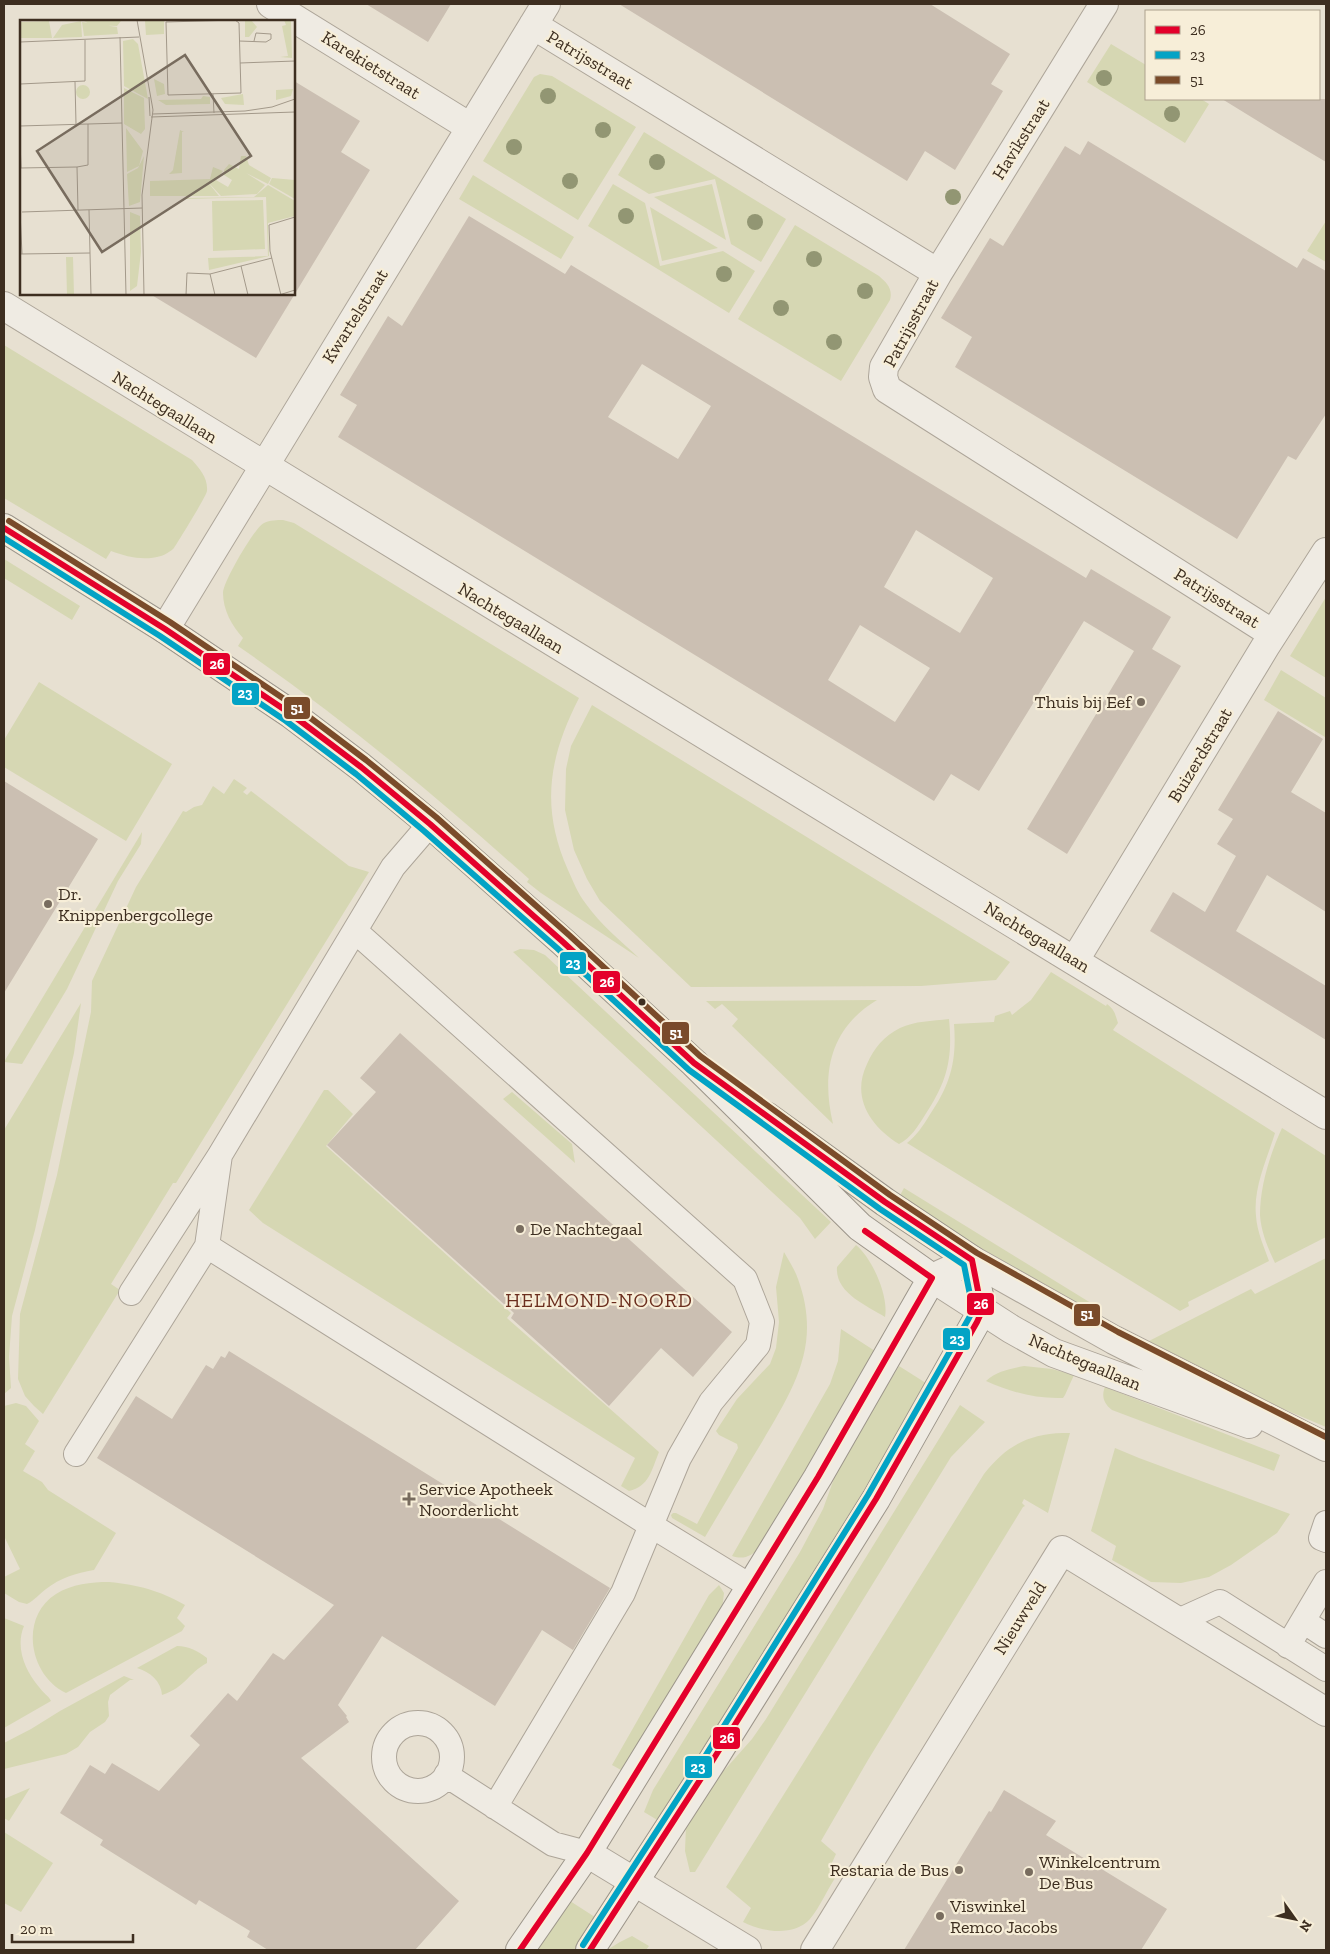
<svg xmlns="http://www.w3.org/2000/svg" width="1330" height="1954" viewBox="0 0 1330 1954" font-family="'Zilla Slab',serif">
  <style>
    .green { fill: #d6d7b3 }
    .building { fill: #cbbfb2; fill-rule: evenodd }
    .lines { fill: none; stroke-linecap: round; stroke-linejoin: round }
    .lane-casing { stroke: #ada599; stroke-width: 26 }
    .street-casing { stroke: #ada599; stroke-width: 30 }
    .secondary-casing { stroke: #9c958a; stroke-width: 30 }
    .lane { stroke: #efebe3; stroke-width: 24 }
    .street { stroke: #efebe3; stroke-width: 28 }
    .secondary { stroke: #efebe3; stroke-width: 28 }
    .bus-1-casing { stroke: #f7eed8; stroke-width: 10 }
    .bus-2-casing { stroke: #f7eed8; stroke-width: 10 }
    .bus-3-casing { stroke: #f7eed8; stroke-width: 10 }
    .bus-1 { stroke: #e4002b; stroke-width: 6 }
    .bus-2 { stroke: #03a3c5; stroke-width: 6 }
    .bus-3 { stroke: #7a4b2a; stroke-width: 6 }
    .tree { fill: #929673 }
    .poi-dot { fill: #786c5e; stroke: #f7eed8; stroke-width: 2 }
    .bus-dot { fill: #3d2e20; stroke: #f7eed8; stroke-width: 2 }
    .labels { text-anchor: middle; stroke-width: 4.5; stroke-linejoin: round; paint-order: stroke }
    .street-label { font-size: 18px; fill: #3d2e20; stroke: #f7eed8 }
    .poi-label { font-size: 18px; fill: #3d2e20; stroke: #f7eed8; text-anchor: start }
    .quarter-label { font-size: 20px; letter-spacing: 1px; fill: #6b2e1e; stroke: #f7eed8 }
    .inset-road { fill: none; stroke: #a3998a; stroke-width: 1 }
    .view { fill: #786c5e; fill-opacity: 0.15; stroke: #786c5e; stroke-width: 2.5 }
    .inset-edge { fill: none; stroke: #3d2e20; stroke-width: 2.5 }
    .line-badge { stroke: #f7eed8; stroke-width: 2 }
    .badge-label { font-size: 14px; text-anchor: middle; font-weight: bold; fill: #fff }
  </style>
  <rect width="100%" height="100%" fill="#e7e0d1"/>
  <!-- green -->
  <path class="green" d="M1111,44l35,21v34h55l8,5 -24,39 -98,-61z
    M540,74l12,2 84,51 -58,93 -95,-59 51,-84z
    M644,132l142,87 -25,43 -30,-18 -16,-65 -66,15 -31,-19z
    M473,175l101,62 -13,22 -102,-60z
    M613,184l32,19 15,63 63,-15 32,20 -26,42 -141,-87z
    M712,184l14,56 -72,-43z
    M650,207l68,41 -56,13z
    M1326,221v41l-19,-11z
    M795,225l84,51c8,7 14,13 11,24l-49,81 -103,-62z
    M4,345l188,115c8,9 16,18 15,31 0,4 -29,51 -33,57 -3,3 -9,7 -13,8 -17,5 -34,1 -50,-5l-5,8 -102,-61z
    M283,520l11,3 285,175c-30,59 -39,109 -11,172 5,11 10,24 18,34 14,20 35,37 53,54l-98,-65 -14,-11 2,-3c-93,-83 -188,-162 -291,-233l5,-8c-11,-12 -20,-28 -20,-45 0,-11 32,-66 41,-70 6,-3 13,-3 19,-3z
    M4,559l76,47 -8,14 -68,-42z
    M1326,597v81l-36,-22z
    M1281,670l45,28v35l-1,4 -61,-37z
    M39,682l133,82 -46,77 -122,-74v-27z
    M592,705l418,257 -14,18 -75,6 -230,1 -91,-86 -13,-22 -13,-29 -9,-40 1,-41 5,-23z
    M234,779l13,9 -4,4 4,3 4,-4 98,75 20,6 -193,311h-3l-62,101 9,6 -77,124 -9,-8 -9,-10 -7,-17 2,-65 37,-139 34,-163 1,-31 44,-94 47,-76 3,1 8,-5 8,-2 11,-19 11,8z
    M142,832l-1,12 -23,37 -51,108 -45,75 -18,-2z
    M520,949l14,1 11,5 286,267 -16,17 -15,-21 -14,-13 -273,-253z
    M1051,972l55,34 1,-2c8,6 8,10 11,19l-5,7 162,103c-8,26 -22,55 -19,83 1,16 8,31 13,45l-81,41 1,4 -9,5 -273,-168c9,-7 16,-17 22,-27 21,-31 28,-54 25,-92l40,-2 1,-6 15,-5 2,4 19,-15z
    M877,1000c-47,28 -56,73 -44,124l-101,-98 6,-7 -16,-15 -7,5 -9,-8z
    M81,1003l-7,50 -11,48 -28,129 -23,86 -3,41 2,31 -7,6v-264z
    M949,1019c4,40 -2,63 -24,96 -7,11 -14,23 -26,29 -29,-18 -48,-47 -32,-80 7,-16 17,-28 33,-36 15,-7 32,-7 49,-9z
    M324,1090h4l25,24 -27,32 185,167 -4,5 152,134c-7,17 -10,35 -30,39l-8,-5 14,-28 -372,-235 -14,-13z
    M512,1092l60,52 3,19 -72,-64z
    M1282,1128l44,28v81l-51,26c-7,-15 -14,-31 -15,-48 0,-29 10,-61 22,-87z
    M904,1188l195,120 -3,9 -29,-14 -169,-104z
    M856,1245c16,13 33,51 29,72 -19,-12 -50,-24 -48,-50z
    M784,1252c5,9 11,18 14,27 24,66 -4,108 -36,163 -19,31 -38,63 -57,95l-33,-19 -1,-3 2,-2h3l21,11 41,-76 -1,-4 -18,-9 -3,-4 21,-32 33,-35 6,-16 3,-26 -3,-35z
    M1326,1258v169l-61,-26 -118,-59 104,-53 4,5z
    M841,1329l34,22 -26,54 -89,143c-9,8 -16,12 -28,8l98,-172 8,-23z
    M899,1366l30,19 -270,436 -15,-9 9,-22 147,-238 23,-43 16,-44z
    M1024,1366l28,3 22,6 -9,20 -2,3c-28,1 -52,-6 -77,-17 11,-10 24,-12 38,-15z
    M1105,1387l175,68 -6,16 -162,-61c-8,-6 -11,-14 -7,-23z
    M16,1403l10,3 13,15 -14,23 10,7 -12,20 19,11 6,8 68,43 -22,37c-18,3 -34,8 -48,19 -7,5 -11,11 -19,15l-8,-2 -15,-9v-16l16,-8 -16,-33v-130z
    M960,1405l25,17 -34,35 -256,415h-5l-5,-21 1,-25 19,-34 47,-53 14,-20z
    M1063,1433h7l-22,80 -24,-14 -2,4 3,3 -2,1 -155,253 -47,81 15,13 -6,13 7,8c-9,13 -17,32 -27,44 -16,18 -48,13 -67,3l8,-14 -25,-21 258,-413c22,-28 44,-40 79,-41z
    M1115,1448l24,10 151,56 -13,19 -46,32 -22,12 -28,6 -30,-1 -39,-22 4,-14 -25,-15z
    M109,1582c30,3 49,8 76,23l-8,13 8,8 -3,5 -116,62c-37,-17 -47,-76 -10,-99 16,-10 35,-12 53,-12z
    M719,1585l5,8 -2,17 -101,160 -9,-5 97,-170z
    M4,1618l20,8c-9,21 1,45 15,61 4,6 10,9 12,14l-47,27z
    M177,1646c12,0 21,5 30,12v5c-20,11 -21,24 -45,32 -1,-14 -12,-23 -25,-27z
    M124,1676l10,4h-4l-20,15 -2,7 1,14 -4,6 -15,10 -12,15 -12,7 -62,15v-26l27,-14 29,-18z
    M30,1788l-21,33 -5,-3v-19z
    M4,1832l49,31 -32,49 -17,-9z
    M570,1901l28,18 -20,31h-45l30,-42z
    M632,1936l17,10 -3,4h-39l13,-8z"/>
  <!-- building -->
  <path class="building" d="M366,4h85l-23,38z
    M619,4h311l80,50 -19,30 12,7 -48,79 -30,-19 -18,30z
    M294,81l66,40 -19,31 29,18 -114,188 -106,-64h144z
    M1222,99h104v63l-47,-28z
    M1088,141l209,127 6,-10 23,13v143l-30,46 -8,-4 -51,83 -282,-172 17,-30 -31,-19 49,-80 13,8 62,-100 15,9z
    M469,216l96,58 6,-9 515,313 5,-9 80,48 -19,32 29,17 -114,188 -40,-25 107,-178 -50,-30 -105,170 -28,-17 -17,27 -596,-364 19,-32 -17,-10 48,-79 14,10zM642,364l69,42 -33,53 -70,-42zM916,530l77,48 -33,55 -76,-46zM860,625l70,43 -35,54 -67,-42z
    M1278,711l45,28 -32,53 35,21v99l-59,-37 -31,56 90,55v54l-176,-109 23,-39 32,20 31,-56 -19,-12 16,-25 -15,-9z
    M4,781l94,58 -94,154z
    M400,1033l332,299 -39,45 -32,-29 -52,58 -98,-88 3,-5 -187,-168 49,-53 -16,-14z
    M229,1351l381,237 -37,62 -31,-20 -47,76 -113,-70 -44,69 9,11 -1,1 3,5 -48,36 158,143 -44,49h-147l-21,-13 3,-6 -51,-31 -3,5 -96,-60 3,-5 -43,-27 30,-48 15,9 7,-11 47,28 41,-46 -10,-9 38,-43 9,8 36,-48 11,7 50,-55 -237,-147 39,-62 36,23 34,-54 7,4 8,-13 4,2z
    M1004,1790l52,31 -10,14 121,74 -26,41h-237l85,-139 2,1z"/>
  <g class="lines">
    <defs>
      <path id="lane" d="M355,931l390,348 17,43 -4,23 -47,57 -32,56 -56,135 -128,214
        M220,1155l-13,91 445,280 98,60
        M131,1293l89,-138 173,-288 37,-43
        M76,1454l131,-208
        M1326,1523l-5,15 5,2
        M1178,1621l42,-19 106,67
        M1303,1621l23,15
        M1288,1646l38,-64
        M384 1757a34 34 0 1 1 68 0a34 34 0 1 1-68 0Z
        M446,1775l107,69 34,9"/>
      <path id="street" d="M271,4l199,123
        M533,25l405,248 -54,94 -1,10 4,12 386,245
        M938,273l166,-269
        M4,306c439,273 883,537 1322,809
        M165,629l381,-625
        M1075,960l190,-313 61,-95
        M932,1278l40,-18 142,80 212,107
        M932,1278l79,51 43,24 195,71
        M587,1853l160,97
        M815,1950l247,-400 264,162"/>
      <path id="secondary" d="M4,528l161,101 126,85 70,53 69,57 133,118 131,121 166,164 72,51 -114,199 -231,376 -67,97
        M590,1950l121,-187 165,-264 106,-188 -10,-51 -87,-58 -119,-86"/>
    </defs>
    <!-- lane casing -->
    <use href="#lane" class="lane-casing"/>
    <!-- street casing -->
    <use href="#street" class="street-casing"/>
    <!-- secondary casing -->
    <use href="#secondary" class="secondary-casing"/>
    <!-- lane -->
    <use href="#lane" class="lane"/>
    <!-- street -->
    <use href="#street" class="street"/>
    <!-- secondary -->
    <use href="#secondary" class="secondary"/>
    <defs>
      <path id="bus-1" d="M4,528l161,101 126,85 70,53 69,57 133,118 131,121 191,139 87,58 10,51 -5,11 -101,177 -165,264 -121,187
        M520,1950l67,-97 231,-376 114,-199 -67,-47"/>
      <path id="bus-2" d="M4,538l156,98 126,85 70,53 68,57 133,117 132,122 191,139 84,56 9,45 -4,8 -101,177 -164,263 -121,187"/>
      <path id="bus-3" d="M9,521l161,101 126,85 70,53 70,57 133,118 131,121 190,139 87,58 141,79 208,105"/>
    </defs>
    <!-- bus-1 casing -->
    <use href="#bus-1" class="bus-1-casing"/>
    <!-- bus-2 casing -->
    <use href="#bus-2" class="bus-2-casing"/>
    <!-- bus-3 casing -->
    <use href="#bus-3" class="bus-3-casing"/>
    <!-- bus-1 -->
    <use href="#bus-1" class="bus-1"/>
    <!-- bus-2 -->
    <use href="#bus-2" class="bus-2"/>
    <!-- bus-3 -->
    <use href="#bus-3" class="bus-3"/>
  </g>
  <!-- trees -->
  <g class="tree">
    <circle cx="1104" cy="78" r="8"/>
    <circle cx="548" cy="96" r="8"/>
    <circle cx="1172" cy="114" r="8"/>
    <circle cx="603" cy="130" r="8"/>
    <circle cx="514" cy="147" r="8"/>
    <circle cx="657" cy="162" r="8"/>
    <circle cx="570" cy="181" r="8"/>
    <circle cx="953" cy="197" r="8"/>
    <circle cx="626" cy="216" r="8"/>
    <circle cx="755" cy="222" r="8"/>
    <circle cx="814" cy="259" r="8"/>
    <circle cx="724" cy="274" r="8"/>
    <circle cx="865" cy="291" r="8"/>
    <circle cx="781" cy="308" r="8"/>
    <circle cx="834" cy="342" r="8"/>
  </g>
  <!-- markers -->
  <g class="poi-dot">
    <circle cx="1141" cy="702" r="5"/>
    <circle cx="48" cy="904" r="5"/>
    <circle cx="520" cy="1229" r="5"/>
    <path d="M406.5 1491.5h5v5h5v5h-5v5h-5v-5h-5v-5h5z"/>
    <circle cx="959" cy="1870" r="5"/>
    <circle cx="1029" cy="1872" r="5"/>
    <circle cx="940" cy="1916" r="5"/>
  </g>
  <circle class="bus-dot" cx="642" cy="1002" r="4.5"/>
  <g class="labels">
    <!-- street labels -->
    <g class="street-label">
      <text transform="translate(590 60) rotate(31)" y="6">Patrijsstraat</text>
      <text transform="translate(371 65) rotate(32)" y="6">Karekietstraat</text>
      <text transform="translate(1021 139) rotate(-58)" y="6">Havikstraat</text>
      <text transform="translate(355 316) rotate(-58)" y="6">Kwartelstraat</text>
      <text transform="translate(911 323) rotate(-62)" y="6">Patrijsstraat</text>
      <text transform="translate(165 407) rotate(32)" y="6">Nachtegaallaan</text>
      <text transform="translate(1217 598) rotate(32)" y="6">Patrijsstraat</text>
      <text transform="translate(511 618) rotate(31)" y="6">Nachtegaallaan</text>
      <text transform="translate(1200 755) rotate(-59)" y="6">Buizerdstraat</text>
      <text transform="translate(1037 937) rotate(31)" y="6">Nachtegaallaan</text>
      <text transform="translate(1085 1362) rotate(23)" y="6">Nachtegaallaan</text>
      <text transform="translate(1020 1618) rotate(-58)" y="6">Nieuwveld</text>
    </g>
    <!-- poi labels -->
    <g class="poi-label">
      <text x="1131" y="708" text-anchor="end">Thuis bij Eef</text>
      <text x="58" y="900">Dr.<tspan x="58" dy="21">Knippenbergcollege</tspan></text>
      <text x="530" y="1235">De Nachtegaal</text>
      <text x="419" y="1495">Service Apotheek<tspan x="419" dy="21">Noorderlicht</tspan></text>
      <text x="1039" y="1868">Winkelcentrum<tspan x="1039" dy="21">De Bus</tspan></text>
      <text x="949" y="1876" text-anchor="end">Restaria de Bus</text>
      <text x="950" y="1912">Viswinkel<tspan x="950" dy="21">Remco Jacobs</tspan></text>
    </g>
    <!-- quarter labels -->
    <g class="quarter-label">
      <text x="599" y="1307">HELMOND-NOORD</text>
    </g>
  </g>
  <!-- overview -->
  <g transform="translate(20 20)">
    <rect width="275" height="275" fill="#e7e0d1"/>
    <path d="M62,0h37l2,1 -4,5 -25,-1zM144,0v14l-18,1 -1,-14zM225,0h6l6,7 -8,10h-4zM264,0l7,1 1,37 -12,-1 8,-1 -6,-30 4,-1zM29,1l3,17h-31v-16zM61,1l1,16 -29,1 9,-13zM62,2l35,5 1,7 -34,2zM113,19l5,5 10,55 -24,-13 -1,-45zM134,59l10,5 1,10 -8,2zM56 72a7 7 0 1 1 14 0a7 7 0 1 1-14 0ZM104,68l20,10 1,31 -4,5 -17,-10zM273,69l-2,7 -15,4v-10zM223,74l1,11 -19,-1 -4,-6zM183,76l7,1v7l-44,1 -8,-5 43,-1zM106,108l17,23 -4,15 -12,6zM160,110l4,2h-2v41l-13,1 4,-4zM124,136l-4,46 -11,4 -2,-32 11,-6zM221,136h5l3,9 22,13 -3,6 -22,-11 19,12 -8,9 -36,2 -14,-15 12,15h-69v-15l60,-2 3,-12 10,4 -7,9 12,7 4,-7 -8,-5v-5l5,-6 10,5zM252,158l23,2v19l-26,-15zM248,165l27,16v15l-27,7 1,33 -60,14 -1,-12 60,-2 -2,-59 -81,2 1,-1 68,-1zM243,180l2,49 -52,2 -1,-50zM110,192l10,4 1,36 -4,34 -7,5zM46,237h7l1,38h-7z" fill="#d6d7b3"/>
    <path class="inset-road" d="M117,0l16,90 -11,85 2,100M215,0l4,3 2,70 -73,2 -2,-73zM100,17l6,258M219,21l27,1 5,-3v-5l-15,-1 -2,8M0,22l119,-5M220,43l55,-2M55,62l1,42M0,64l65,-3v-41M193,74l1,19M129,77l1,19M133,94l92,-3 27,-4 23,-8M131,97l144,-5M0,106l102,-3M0,121l1,27M0,148l57,-1M58,190l-1,-43 11,-2v-41M69,190l2,85M0,192l2,42M2,192l120,-4M0,234l70,-1M221,246l7,29M190,254l5,21M166,275l1,-22 23,1 62,-16M259,275l16,-5M261,275l-11,-44 -1,-26 26,-8"/>
    <path class="view" d="M165,35l66,101 -149,96 -65,-101z"/>
    <rect width="275" height="275" class="inset-edge"/>
  </g>
  <g class="line-badge">
    <rect x="202" y="652" width="29" height="24" rx="5" fill="#e4002b"/>
    <rect x="231" y="682" width="29" height="24" rx="5" fill="#03a3c5"/>
    <rect x="283" y="696" width="28" height="24" rx="5" fill="#7a4b2a"/>
    <rect x="559" y="951" width="28" height="24" rx="5" fill="#03a3c5"/>
    <rect x="592" y="970" width="29" height="24" rx="5" fill="#e4002b"/>
    <rect x="661" y="1021" width="29" height="24" rx="5" fill="#7a4b2a"/>
    <rect x="966" y="1292" width="29" height="24" rx="5" fill="#e4002b"/>
    <rect x="1073" y="1303" width="28" height="24" rx="5" fill="#7a4b2a"/>
    <rect x="942" y="1327" width="29" height="24" rx="5" fill="#03a3c5"/>
    <rect x="712" y="1726" width="29" height="24" rx="5" fill="#e4002b"/>
    <rect x="684" y="1755" width="29" height="24" rx="5" fill="#03a3c5"/>
  </g>
  <g class="badge-label">
    <text x="217" y="669">26</text>
    <text x="245" y="698">23</text>
    <text x="297" y="713">51</text>
    <text x="573" y="968">23</text>
    <text x="607" y="987">26</text>
    <text x="676" y="1038">51</text>
    <text x="981" y="1309">26</text>
    <text x="1087" y="1319">51</text>
    <text x="957" y="1344">23</text>
    <text x="727" y="1743">26</text>
    <text x="698" y="1772">23</text>
  </g>
  <!-- border -->
  <rect width="1330" height="1954" fill="none" stroke="#3d2e20" stroke-width="10"/>
  <!-- legend -->
  <rect x="1145" y="10" width="175" height="90" fill="#f7eed8" stroke="#ada18e"/>
  <rect x="1155" y="26" width="25" height="8" fill="#e4002b" stroke="#ada18e"/>
  <text x="1190" y="35" font-size="15" fill="#3d2e20">26</text>
  <rect x="1155" y="51" width="25" height="8" fill="#03a3c5" stroke="#ada18e"/>
  <text x="1190" y="60" font-size="15" fill="#3d2e20">23</text>
  <rect x="1155" y="76" width="25" height="8" fill="#7a4b2a" stroke="#ada18e"/>
  <text x="1190" y="85" font-size="15" fill="#3d2e20">51</text>
  <!-- north arrow -->
  <g transform="translate(1295 1919) rotate(123)" stroke="#f7eed8" stroke-width="4" paint-order="stroke">
  <path d="M0-4L9 19L0 12L-9 19Z" fill="#3d2e20"/>
  <text y="-8" font-size="14" font-weight="bold" text-anchor="middle" fill="#3d2e20">N</text>
  </g>
  <!-- scale -->
  <path d="M12 1934v8h121v-8" fill="none" stroke="#3d2e20" stroke-width="2.5"/>
  <text x="20" y="1934" font-size="15" fill="#3d2e20" stroke="#f7eed8" stroke-width="4" paint-order="stroke">20 m</text>
</svg>
